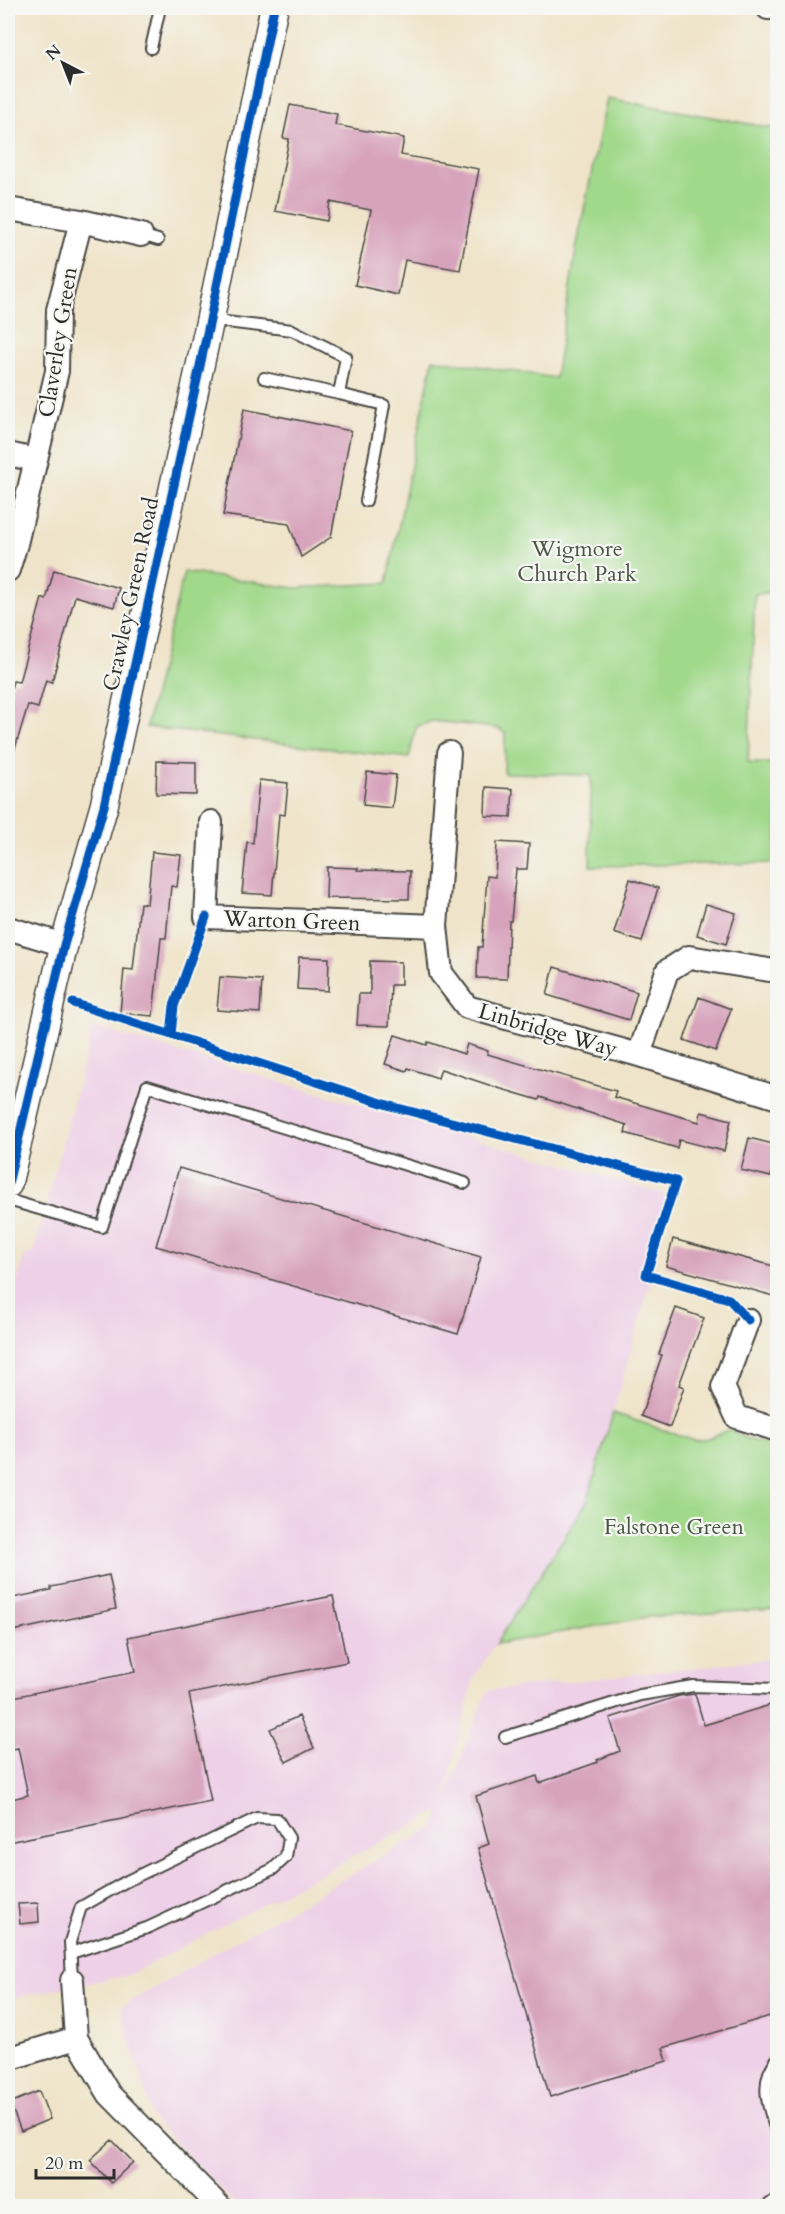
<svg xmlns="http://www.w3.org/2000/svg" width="785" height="2214" viewBox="0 0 785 2214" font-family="Cardo,serif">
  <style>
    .built { fill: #eed0e7 }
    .green { fill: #a1d98b; stroke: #66825b; stroke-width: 1.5 }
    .building { fill: #d7a3bc }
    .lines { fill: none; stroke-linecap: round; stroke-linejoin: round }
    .service-casing { stroke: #484743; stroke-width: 14 }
    .minor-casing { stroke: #484743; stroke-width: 26 }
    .tertiary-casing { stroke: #484743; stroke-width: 30 }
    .service { stroke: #fff; stroke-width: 10 }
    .minor { stroke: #fff; stroke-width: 22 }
    .tertiary { stroke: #fff; stroke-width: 27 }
    .cycleway-casing { stroke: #f6f6f2; stroke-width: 13 }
    .cycleway { stroke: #0057b8; stroke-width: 9 }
    .labels { text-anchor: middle; stroke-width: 4.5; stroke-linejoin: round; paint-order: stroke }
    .street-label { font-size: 22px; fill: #2b2b2b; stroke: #f6f6f2 }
    .park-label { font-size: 22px; fill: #485643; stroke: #f6f6f2 }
  </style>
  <rect width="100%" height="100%" fill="#f6f6f2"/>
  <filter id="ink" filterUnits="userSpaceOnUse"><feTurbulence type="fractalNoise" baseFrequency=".0167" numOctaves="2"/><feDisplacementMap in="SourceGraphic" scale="12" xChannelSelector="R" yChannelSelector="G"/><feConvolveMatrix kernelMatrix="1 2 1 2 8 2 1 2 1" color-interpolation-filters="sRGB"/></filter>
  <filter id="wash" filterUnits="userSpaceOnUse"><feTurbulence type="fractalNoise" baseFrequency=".008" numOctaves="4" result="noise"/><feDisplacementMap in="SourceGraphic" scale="24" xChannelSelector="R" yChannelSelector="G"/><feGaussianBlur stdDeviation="1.35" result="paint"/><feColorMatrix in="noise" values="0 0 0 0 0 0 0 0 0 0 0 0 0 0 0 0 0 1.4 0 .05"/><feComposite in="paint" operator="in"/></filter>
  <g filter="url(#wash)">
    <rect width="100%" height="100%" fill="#efe4c9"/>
    <!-- built -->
    <path class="built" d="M93,1027l574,168 -22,76 8,3 -66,228 -113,175 -31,126 44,-112 290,-33v548h-540l-84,-87 -32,-112 313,-180 7,-17 -312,165 -121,24v-686l17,-60 8,2z"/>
    <!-- green -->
    <path class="green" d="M607,98l170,31 1,463 -23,2 -7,169h29l1,67 -3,33 -185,3 1,-91 -87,-2 1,-40 -8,-5 -65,-7 -16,6 -7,31 -263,-31 38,-155 111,16 92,-5 46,-224 122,19 23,-139z
      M613,1413l81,27 14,-2 22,-9 15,9 32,10v161l-130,8 -151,27 91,-142z"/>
    <g id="blocks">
      <!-- building -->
      <path class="building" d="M290,105l47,9 -2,11 69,13 -3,17 78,14 -19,101 -55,-10 -7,35 -43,-10 16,-75 -41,-8 -3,19 -52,-10 14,-72 -6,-1z
        M244,409l107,22 -20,106 -30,20 -12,-33 -66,-9z
        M54,570l65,18 -5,19 -39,-11 -23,86 -6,-2 -8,28 -10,-3 -15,50 -5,-1v-53l5,-20 6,1 23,-84 4,2z
        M157,761l39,1v33l-40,-1z
        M367,772l29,3 -4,33 -29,-3z
        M259,780l29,3 -3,32 -6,-1 -7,81 -30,-2 5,-51 6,1z
        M486,787l27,2 -2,28 -26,-1z
        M497,842l32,2 -2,25h-11l-5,52h-2l-2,58 -30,-1 1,-31h4l5,-71 8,1z
        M152,852l29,3 -4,32 -6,-1 -5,52h-5l-8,78 -33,-3 4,-44 9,1 7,-67 7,1z
        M327,867l31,1 -1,2 53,1 -1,28 -83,-1z
        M630,879l28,9 -16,54 -28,-9z
        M706,904l30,9 -10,31 -29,-9z
        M299,957l30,1 -1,33 -31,-2z
        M370,961l31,1v23h-10l-2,41 -32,-1 2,-31h11z
        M554,967l83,25 -8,28 -82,-25z
        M220,977l42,3 -2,33 -43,-3z
        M699,997l32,12 -15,42 -32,-11z
        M395,1035l32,10 1,-3 36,12 3,-10 21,7 -1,3 129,37 -2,6 85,25 2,-10 30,8 -7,31 -45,-11 -2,8 -52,-15 2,-8 -87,-28 -1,3 -41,-12 -57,-19 -3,9 -30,-10 -1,3 -22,-7z
        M749,1138l28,7 -6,32 -30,-7z
        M179,1168l302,89 -23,77 -302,-88z
        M673,1239l104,28v30l-111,-31z
        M676,1308l28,10 -25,67 5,2 -14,40 -29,-11 21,-61 -3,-1z
        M109,1575l7,34 -108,23v-33l43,-9v-3z
        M333,1596l14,66 -158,32 22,107 -203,41v-42l20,-5 -10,-47 -10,2v-52l127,-26 -7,-35z
        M695,1694l9,31 73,-22v311l-114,34 4,13 -117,36 -72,-249 11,-4 -13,-48 61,-20 2,7 59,-21 -1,-2 23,-9 -10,-33 69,-22z
        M299,1716l15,32 -28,14 -16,-33z
        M38,1903l1,19 -19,2 -2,-20z
        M39,2091l11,28 -29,12 -11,-28z
        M112,2140l21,22 -22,21 -21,-23z"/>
    </g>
  </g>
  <g filter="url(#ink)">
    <use href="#blocks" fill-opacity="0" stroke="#484743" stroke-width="1.5"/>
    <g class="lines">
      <defs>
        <path id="service" d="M151,48l9,-40
          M141,235l17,5
          M210,320l82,10 54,27 -7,37 -75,-16
          M339,394l45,11 -18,96
          M8,1200l94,27 45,-141 318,97
          M505,1737l135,-42 53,-9 85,3
          M71,1953l76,-25 126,-59 13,-12 3,-19 -12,-19 -20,-1 -132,64 -44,25 -11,35 2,38
          M778,2058c-21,24 -9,52 0,78
          M767,2206l11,-8"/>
        <path id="minor" d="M768,8h10
          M8,209l73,12 -23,89 -1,61 -41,173 -8,26
          M81,221l60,14
          M8,454l27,6
          M449,753l-13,173 5,47 26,34 172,48 139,43
          M211,822l-5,95 230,9
          M8,928l56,17
          M639,1055l28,-84 22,-14 80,13
          M748,1320l-25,67 14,30 41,13
          M72,1980l4,58 33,56 110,112
          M8,2059l68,-21"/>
        <path id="tertiary" d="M8,1184l56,-239 40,-139 106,-486 64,-312"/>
      </defs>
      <!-- service casing -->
      <use href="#service" class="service-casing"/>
      <!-- minor casing -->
      <use href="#minor" class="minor-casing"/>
      <!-- tertiary casing -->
      <use href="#tertiary" class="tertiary-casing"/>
      <!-- service -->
      <use href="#service" class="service"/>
      <!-- minor -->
      <use href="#minor" class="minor"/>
      <!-- tertiary -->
      <use href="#tertiary" class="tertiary"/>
      <defs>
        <path id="cycleway" d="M73,1003l321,104 282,74 -30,94 83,24 19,21
          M171,1034l3,-28 32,-89
          M8,1184l56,-239 40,-139 106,-486 64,-312"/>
      </defs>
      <!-- cycleway casing -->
      <use href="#cycleway" class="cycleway-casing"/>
      <!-- cycleway -->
      <use href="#cycleway" class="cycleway"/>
    </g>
  </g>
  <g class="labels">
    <!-- street labels -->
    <g class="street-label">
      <text transform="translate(57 342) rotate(-81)" y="8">Claverley Green</text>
      <text transform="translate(130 594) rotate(-78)" y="8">Crawley Green Road</text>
      <text transform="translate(292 920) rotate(2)" y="8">Warton Green</text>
      <text transform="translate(548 1029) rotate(16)" y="8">Linbridge Way</text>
    </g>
    <!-- park labels -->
    <g class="park-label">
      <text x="577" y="556">Wigmore<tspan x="577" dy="25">Church Park</tspan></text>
      <text x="674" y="1534">Falstone Green</text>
    </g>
  </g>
  <!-- margin -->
  <rect width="785" height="2214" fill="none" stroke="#f6f6f2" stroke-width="30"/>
  <!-- north arrow -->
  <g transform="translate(63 63) rotate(318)" stroke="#f6f6f2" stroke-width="4.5" paint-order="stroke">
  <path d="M0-4.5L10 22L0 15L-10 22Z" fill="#2b2b2b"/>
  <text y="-9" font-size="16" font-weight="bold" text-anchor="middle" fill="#2b2b2b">N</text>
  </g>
  <!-- scale -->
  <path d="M36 2169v9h78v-9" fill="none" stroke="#2b2b2b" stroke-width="3"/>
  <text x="45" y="2169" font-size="18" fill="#2b2b2b" stroke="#f6f6f2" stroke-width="4.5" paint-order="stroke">20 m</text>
</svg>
